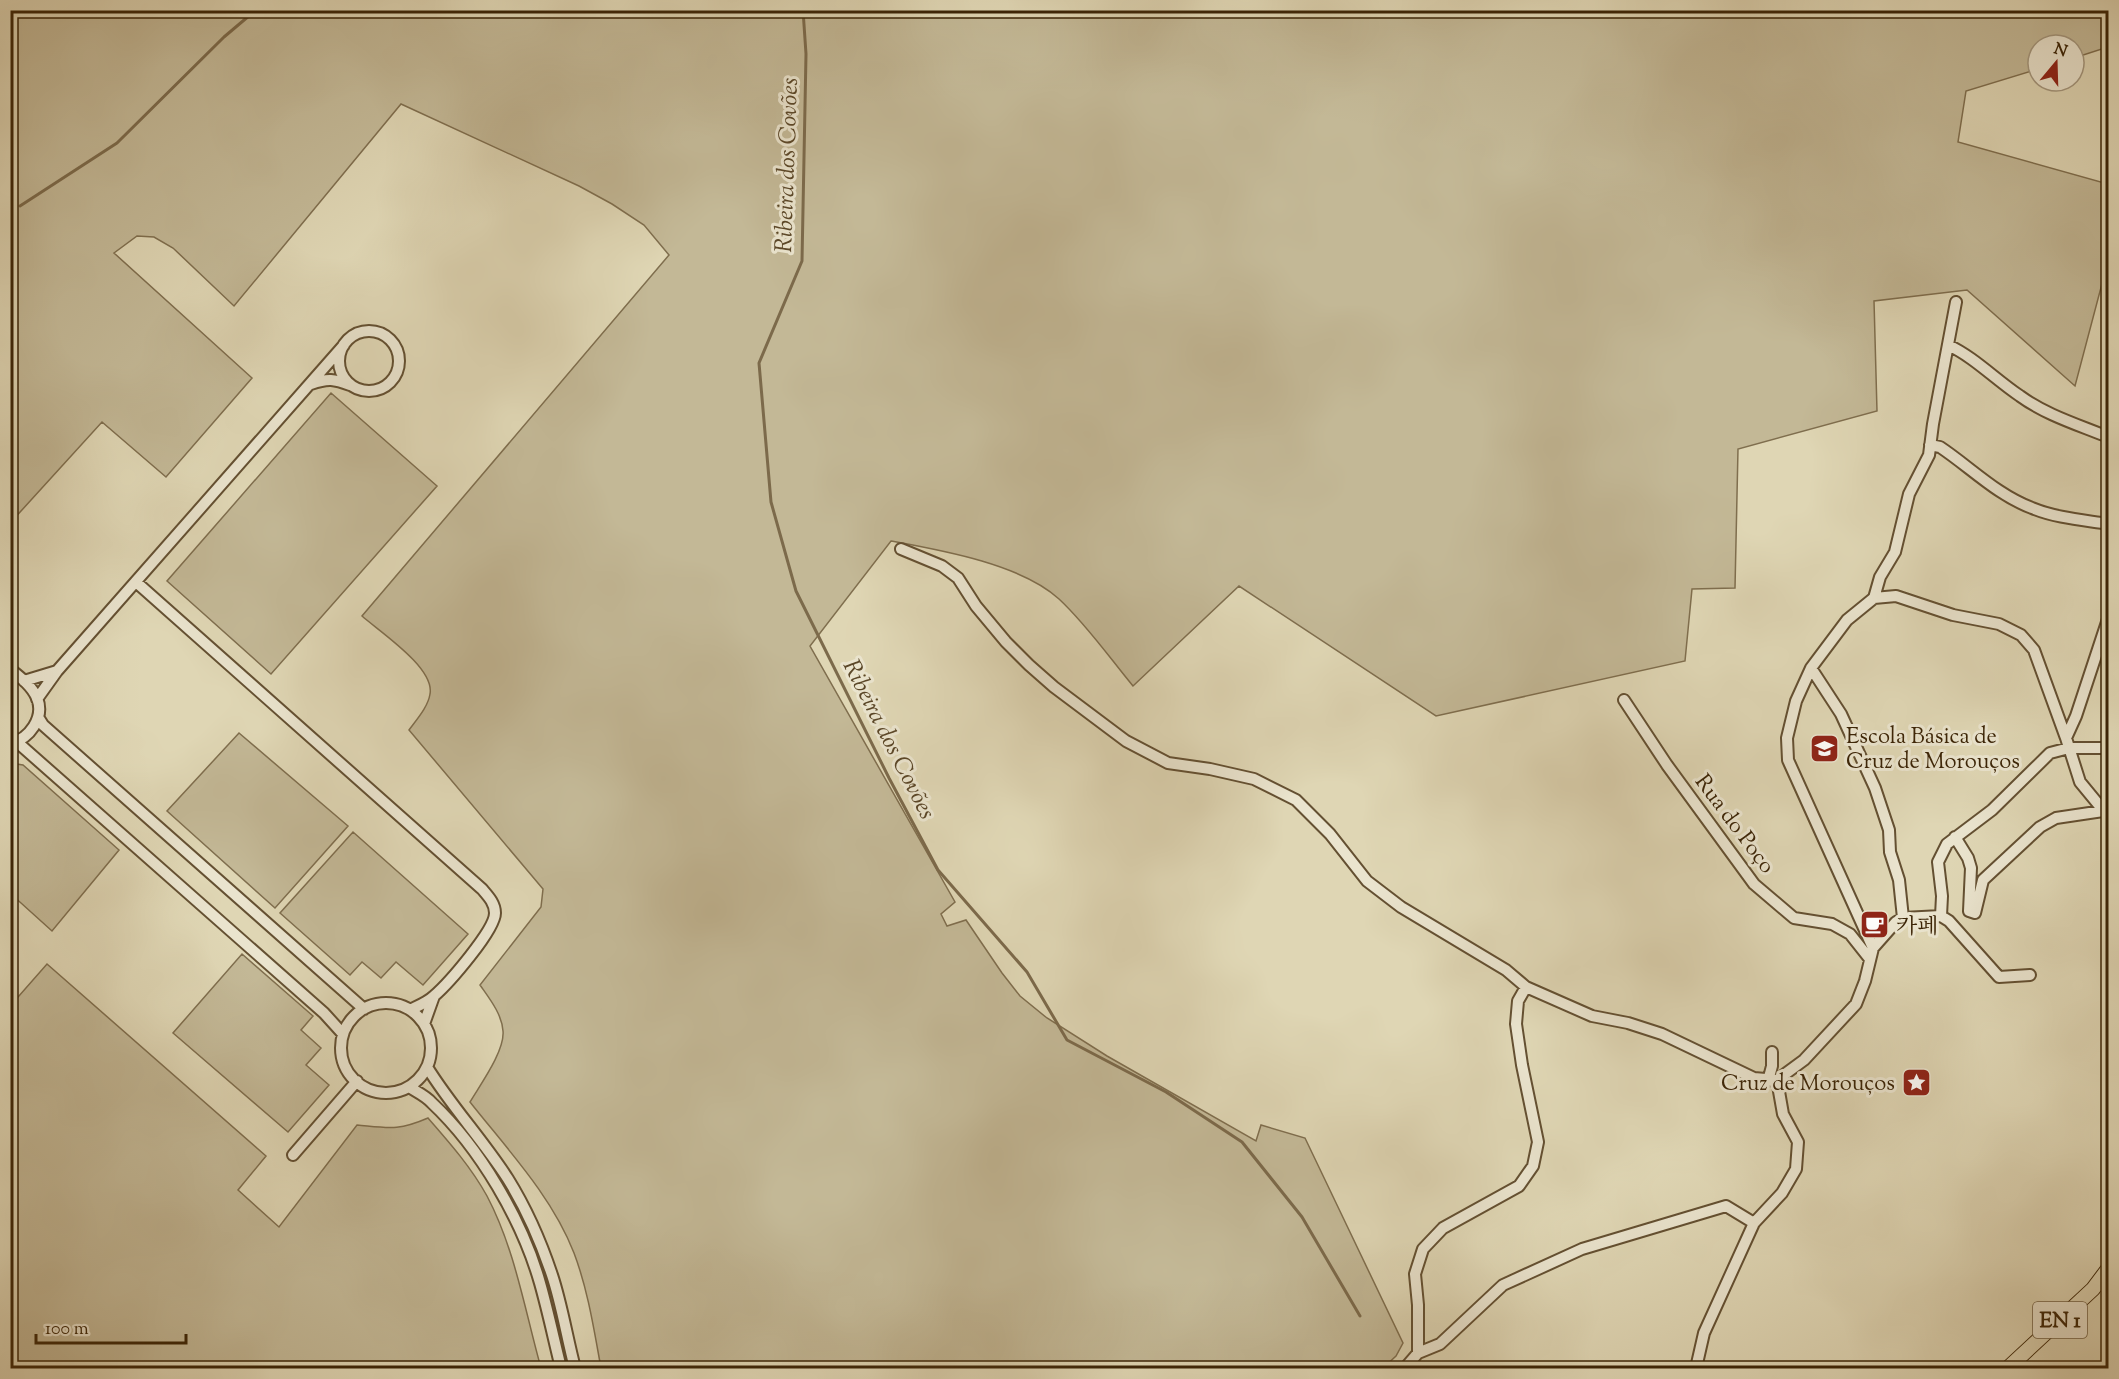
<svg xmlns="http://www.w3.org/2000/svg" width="2119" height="1379" viewBox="0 0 2119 1379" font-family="'Sorts Mill Goudy','Noto Serif KR',serif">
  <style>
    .green { fill: #c3b896; stroke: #7f6e4e; stroke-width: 1.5 }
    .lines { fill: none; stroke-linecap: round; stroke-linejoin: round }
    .stream { stroke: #7c6a4b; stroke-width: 3 }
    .minor-casing { stroke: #645032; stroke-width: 14 }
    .major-casing { stroke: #3b2406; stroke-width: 16 }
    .minor { stroke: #eae4ce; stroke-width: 10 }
    .major { stroke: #dfd6b4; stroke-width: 14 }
    .labels { text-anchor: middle; stroke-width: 6; stroke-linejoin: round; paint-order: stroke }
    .shield { fill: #eae4ce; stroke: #705e42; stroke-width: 1.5 }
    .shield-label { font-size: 21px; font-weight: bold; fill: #3b2406 }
    .poi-label { font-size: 22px; fill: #3b2406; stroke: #eae4ce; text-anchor: start }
    .street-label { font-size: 22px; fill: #3b2406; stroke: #eae4ce }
    .water-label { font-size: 24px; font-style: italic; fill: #5b4728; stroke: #eae4ce }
  </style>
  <rect width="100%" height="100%" fill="#dfd6b4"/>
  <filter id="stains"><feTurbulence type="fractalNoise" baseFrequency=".00333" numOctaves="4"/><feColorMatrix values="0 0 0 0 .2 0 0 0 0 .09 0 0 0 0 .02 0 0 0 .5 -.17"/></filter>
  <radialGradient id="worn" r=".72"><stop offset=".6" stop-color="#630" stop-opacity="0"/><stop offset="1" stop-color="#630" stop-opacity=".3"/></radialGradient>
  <!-- green -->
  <path class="green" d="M11,10l2097,1v36l-34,11v-13h-36v24l-72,22 -8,51 150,42v77l-33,125 -108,-96 -93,11 3,110 -139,38 -3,139 -43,1 -7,72 -249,55 -197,-130 -106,100c-24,-29 -47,-62 -74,-87 -38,-35 -119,-49 -168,-58l-81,105 145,256 -14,12 6,12 19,-6 36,53 18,23 27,22 60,38 149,85 5,-16 44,13 98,205 -7,13 -13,12h-782c-7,-38 -13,-78 -27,-115 -22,-57 -67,-104 -104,-151 10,-17 35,-51 33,-71 -1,-17 -14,-33 -23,-46l61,-78 2,-18 -134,-159c8,-11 19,-23 21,-36 5,-26 -50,-62 -68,-78l307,-361 -25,-30 -32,-21 -33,-18 -178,-82 -167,202 -61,-58 -19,-11 -17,-1 -23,17 138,125 -86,99 -64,-55 -91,100z
    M331,393l106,93 -166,188 -104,-93z
    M239,733l109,93 -73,82 -108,-97z
    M10,763l13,2 96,85 -67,81 -41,-37z
    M353,832l115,102 -45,51 -27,-23 -15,16 -19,-16 -12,13 -70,-62z
    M242,954l71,62 -12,14 20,18 -15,17 23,20 -41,47 -115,-99z
    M47,964l219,192 -28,34 41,37 78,-102c32,3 41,6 71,-7 21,24 43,49 59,78 28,53 38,115 54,172h-530v-363z"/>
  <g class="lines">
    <!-- stream -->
    <path class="stream" d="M803,10l3,44 -4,207 -43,102 12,139 25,89 93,187 49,92 89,102 40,68 99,52 76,50 60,75 58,99
      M20,206l97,-63 107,-106 32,-27"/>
    <defs>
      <path id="minor" d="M339 361a30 30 0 1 1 60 0a30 30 0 1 1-60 0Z
        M1948,345c26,12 48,35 72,51 26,19 59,29 88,41
        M311,384c17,-6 23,-5 39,1
        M1930,445l10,2c30,20 57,48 92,61 24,10 51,12 76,16
        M901,549l41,17 16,12 18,28 30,36 23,23 25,22 72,54 42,22 42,6 44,10 42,21 34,34 37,47 34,26 105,63 20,17 66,29 36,7 34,11 92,44 23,2
        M136,582l346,307c6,7 13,14 13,24 0,17 -46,70 -61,83 -6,6 -16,10 -24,14
        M1874,598l6,-21 15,-25 14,-58 20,-39 4,-31 23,-122
        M1811,668l30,46 34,74 14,42 1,22 9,28 4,38
        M10,669c10,8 22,17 27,29 8,20 -8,41 -26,45
        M24,681l33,-10
        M37,699l20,-28 287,-326
        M1624,700l43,65 87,119 40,34 38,6 18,10 19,24
        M38,717l5,8 321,284
        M2066,738l10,-22 32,-97
        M17,742l307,271 19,21
        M1955,837l13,21 3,10 -2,43 6,2 8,-33 57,-53 16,-9 47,-7
        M1941,916l1,-20 -4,-34 9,-18 45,-34 58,-57 19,-5h39
        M1941,916l8,5 50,56 31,-2
        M1873,948l-85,-188 -1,-22 9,-37 15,-33 36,-48 27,-22 22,-2 57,19 46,9 22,11 13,15 32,88 14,44 28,34
        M341 1048a45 45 0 1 1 90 0a45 45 0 1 1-90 0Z
        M424,1024l10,-28
        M427,1067c24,39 56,73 81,112 18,29 33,63 44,96 10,30 15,63 23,93
        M1777,1080l27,-20 52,-56 9,-23 8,-33 23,-26 7,-4 38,-2
        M1768,1081l4,-15v-14
        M409,1087c8,5 17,9 23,16 48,45 90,117 108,180 8,28 14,57 21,85
        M293,1155l64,-74
        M1418,1353l22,-9 63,-59 79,-36 144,-43 28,17
        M1405,1368l13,-15v-48l-3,-31 8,-25 20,-21 76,-42 14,-20 5,-24 -16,-77 -6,-41 2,-23 8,-14
        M1696,1368l8,-35 50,-110 28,-30 14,-24 2,-27 -15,-28 -6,-34"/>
      <path id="major" d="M2008,1368l85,-79 15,-20"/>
    </defs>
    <!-- minor casing -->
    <use href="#minor" class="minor-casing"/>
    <!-- major casing -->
    <use href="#major" class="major-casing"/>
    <!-- minor -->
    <use href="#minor" class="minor"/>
    <!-- major -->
    <use href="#major" class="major"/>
  </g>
  <!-- icons -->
  <defs>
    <symbol id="school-square" viewBox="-11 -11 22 22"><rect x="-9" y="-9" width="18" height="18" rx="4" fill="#8f2418" stroke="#eae4ce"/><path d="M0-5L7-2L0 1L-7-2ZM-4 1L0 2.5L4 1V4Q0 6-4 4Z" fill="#fff"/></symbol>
    <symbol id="cafe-square" viewBox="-11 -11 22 22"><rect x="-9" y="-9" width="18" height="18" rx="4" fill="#8f2418" stroke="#eae4ce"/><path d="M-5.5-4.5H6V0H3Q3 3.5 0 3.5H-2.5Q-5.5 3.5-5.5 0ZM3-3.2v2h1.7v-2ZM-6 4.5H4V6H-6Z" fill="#fff"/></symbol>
    <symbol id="sight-square" viewBox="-11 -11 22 22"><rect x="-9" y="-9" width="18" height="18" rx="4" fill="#8f2418" stroke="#eae4ce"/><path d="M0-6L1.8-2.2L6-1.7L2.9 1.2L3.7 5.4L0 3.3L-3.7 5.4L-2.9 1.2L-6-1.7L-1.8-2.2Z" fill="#fff"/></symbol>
  </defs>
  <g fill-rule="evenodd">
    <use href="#school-square" x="1808" y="732" width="33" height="33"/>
    <use href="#cafe-square" x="1858" y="908" width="33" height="33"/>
    <use href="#sight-square" x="1900" y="1066" width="33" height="33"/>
  </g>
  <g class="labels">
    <!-- shield labels -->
    <rect class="shield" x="2033" y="1302" width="54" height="36" rx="4.5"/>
    <g class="shield-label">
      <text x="2060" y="1327">EN 1</text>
    </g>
    <!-- poi labels -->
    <g class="poi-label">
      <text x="1846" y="743">Escola Básica de<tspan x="1846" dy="25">Cruz de Morouços</tspan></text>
      <text x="1896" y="933">카페</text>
      <text x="1895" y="1090" text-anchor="end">Cruz de Morouços</text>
    </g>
    <!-- street labels -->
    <g class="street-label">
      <text transform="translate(1736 823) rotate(53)" y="8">Rua do Poço</text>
    </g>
    <!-- water labels -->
    <g class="water-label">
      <text transform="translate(786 165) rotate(-88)" y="8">Ribeira dos Covões</text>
      <text transform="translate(890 739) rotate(63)" y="8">Ribeira dos Covões</text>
    </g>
  </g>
  <!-- margin -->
  <rect width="2119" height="1379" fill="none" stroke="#dfd6b4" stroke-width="36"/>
  <rect x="12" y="12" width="2095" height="1355" fill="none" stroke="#3b2406" stroke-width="3"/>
  <rect x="18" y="18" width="2083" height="1343" fill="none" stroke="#3b2406" stroke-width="1.5"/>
  <!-- north arrow -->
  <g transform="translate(2056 63) rotate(19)"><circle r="28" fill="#eae4ce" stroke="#a4977e" stroke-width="1.5"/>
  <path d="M0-4.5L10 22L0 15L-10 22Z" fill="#8f2418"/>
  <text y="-9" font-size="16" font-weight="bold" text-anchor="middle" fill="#3b2406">N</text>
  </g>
  <!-- scale -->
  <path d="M36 1334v9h150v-9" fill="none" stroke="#3b2406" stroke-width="3"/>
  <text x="45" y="1334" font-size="18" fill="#3b2406" stroke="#eae4ce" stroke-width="4.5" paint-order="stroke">100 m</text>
  <rect width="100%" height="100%" filter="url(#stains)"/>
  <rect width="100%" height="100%" fill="url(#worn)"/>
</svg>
